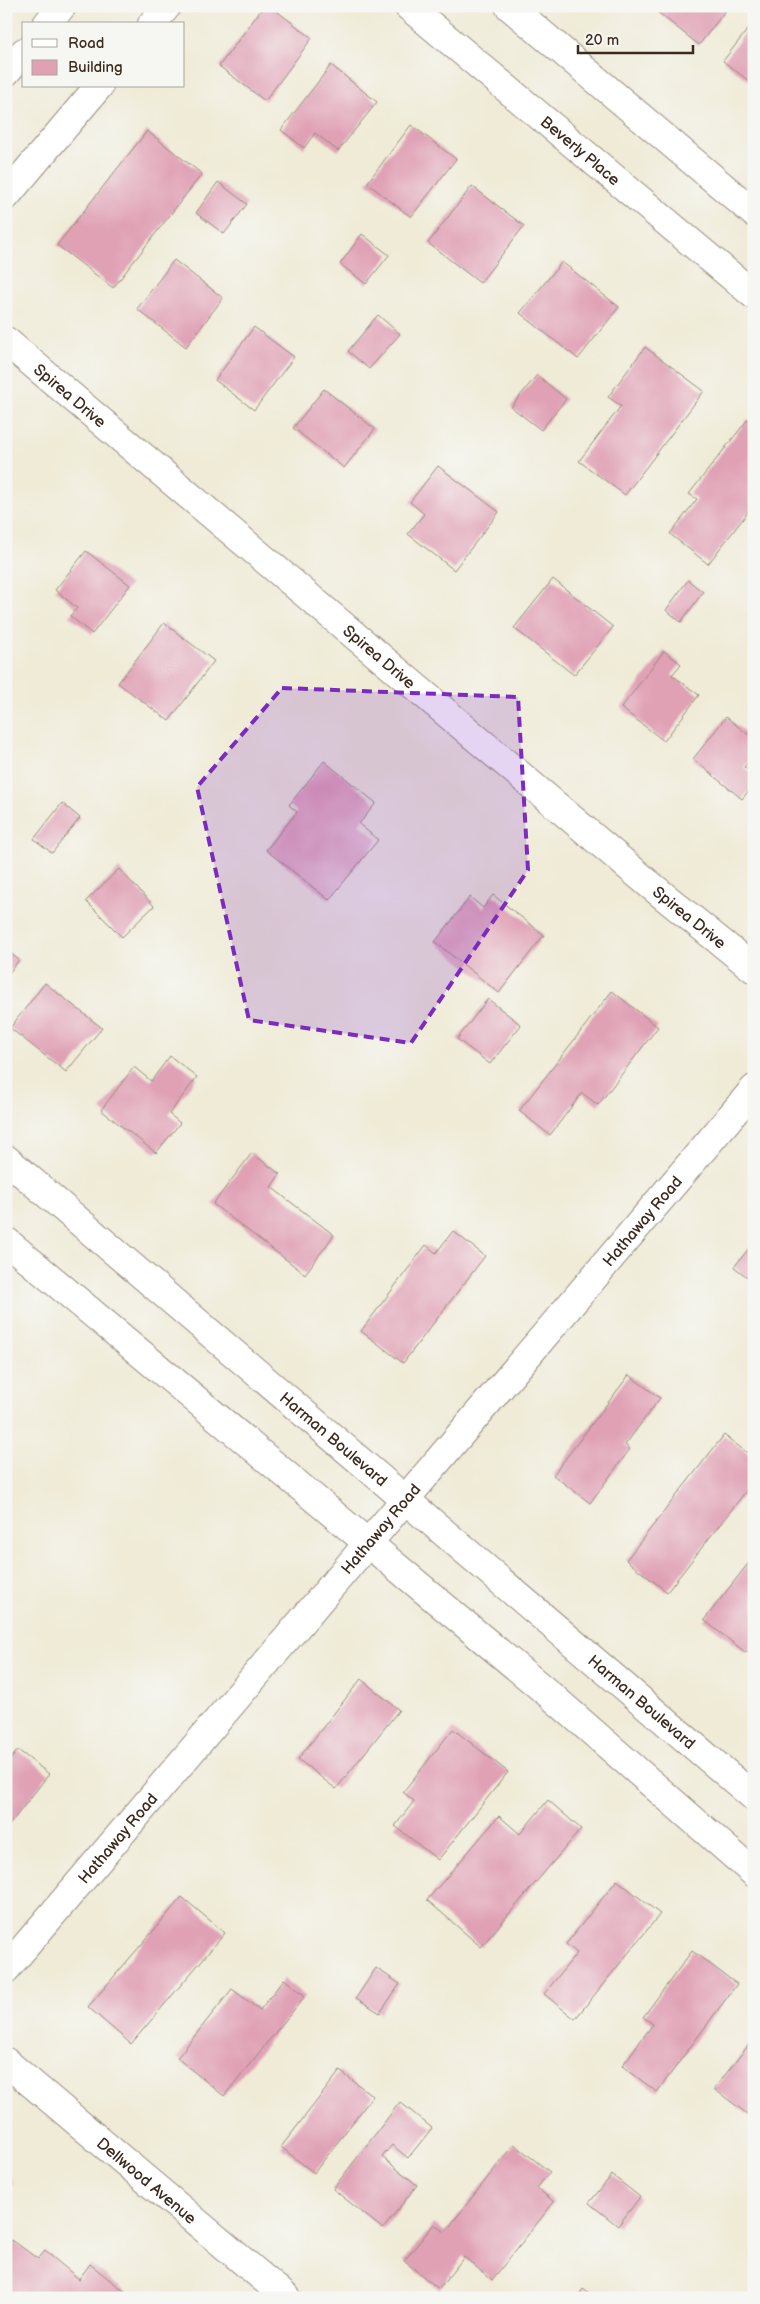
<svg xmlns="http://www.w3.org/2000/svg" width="760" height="2304" viewBox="0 0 760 2304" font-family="'Balsamiq Sans',sans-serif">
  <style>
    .building { fill: #e0a1b5 }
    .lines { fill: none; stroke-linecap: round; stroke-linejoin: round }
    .minor-casing { stroke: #958a7a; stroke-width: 30 }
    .minor { stroke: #fff; stroke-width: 28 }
    .marked { fill: #7b2cbf; fill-opacity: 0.2; stroke: #7b2cbf; stroke-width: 4; stroke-dasharray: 10 6; stroke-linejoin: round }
    .labels { text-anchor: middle; stroke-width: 4; stroke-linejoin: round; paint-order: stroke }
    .street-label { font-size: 16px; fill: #3b2a1e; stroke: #f6f6f2 }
  </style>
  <rect width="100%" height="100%" fill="#f6f6f2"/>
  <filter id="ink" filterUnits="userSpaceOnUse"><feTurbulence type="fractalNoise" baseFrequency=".02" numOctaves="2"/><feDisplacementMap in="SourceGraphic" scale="10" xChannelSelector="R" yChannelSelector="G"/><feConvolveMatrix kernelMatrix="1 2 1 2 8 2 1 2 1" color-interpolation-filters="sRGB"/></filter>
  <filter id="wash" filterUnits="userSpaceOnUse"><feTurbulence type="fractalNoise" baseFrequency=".0096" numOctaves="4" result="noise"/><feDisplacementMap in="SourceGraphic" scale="20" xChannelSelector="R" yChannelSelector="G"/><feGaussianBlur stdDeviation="1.12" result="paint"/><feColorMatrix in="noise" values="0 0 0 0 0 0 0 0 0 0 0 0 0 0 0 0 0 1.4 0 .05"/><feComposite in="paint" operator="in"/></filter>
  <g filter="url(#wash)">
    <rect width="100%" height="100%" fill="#efebd7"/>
    <g id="blocks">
      <!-- building -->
      <path class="building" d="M264,6h6l42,32 -47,63 -46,-35z
        M650,6h79l-30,39z
        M752,24l2,1v60l-31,-24z
        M331,65l46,37 -39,49 -23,-18 -11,15 -23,-18z
        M411,125l45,34 -45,58 -44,-34z
        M147,131l55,43 -89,114 -56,-43z
        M218,182l29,22 -23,30 -28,-21z
        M472,186l52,40 -44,57 -52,-40z
        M362,234l27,21 -23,29 -26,-20z
        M174,260l49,38 -37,49 -49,-38z
        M562,262l57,45 -41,52 -58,-46z
        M378,315l22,19 -31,35 -21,-18z
        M254,327l40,30 -40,53 -39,-30z
        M645,347l59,44 -79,104 -46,-34 42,-55 -13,-9z
        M537,375l29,24 -25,31 -30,-23z
        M324,389l51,40 -31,39 -51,-40z
        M748,419l6,4v92l-5,-4 -41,53 -38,-30 27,-35 -8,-5z
        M438,466l61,46 -45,58 -46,-36 16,-20 -14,-12z
        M86,551l44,34 -38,49 -22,-18 7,-8 -22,-18z
        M553,579l60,48 -39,48 -60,-47z
        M688,580l15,12 -22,30 -15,-12z
        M164,623l50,38 -45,60 -51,-38z
        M664,651l17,13 -9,11 27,20 -35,46 -43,-33z
        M726,717l28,22v16l-10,12 10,7v10l-12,15 -49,-40z
        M324,761l52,42 -17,21 19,16 -49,60 -63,-50 31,-38 -8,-7z
        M62,803l18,15 -28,35 -18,-14z
        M119,869l35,37 -32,31 -36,-36z
        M493,895l51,40 -45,58 -64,-51 35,-45 13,11z
        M6,950l13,10 -13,17z
        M45,983l57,45 -36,44 -56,-44z
        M612,991l46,36 -60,78 -16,-12 -32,42 -31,-24z
        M488,999l33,26 -31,39 -33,-25z
        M170,1056l27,21 -28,37 11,9 -24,30 -55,-43 33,-43 17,14z
        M252,1153l28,21 -9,13 63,48 -29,39 -92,-70z
        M453,1231l32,25 -82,107 -42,-32 65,-86 10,8z
        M754,1242v40l-20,-15z
        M629,1375l31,23 -35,47 5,4 -40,54 -37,-28z
        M724,1435l30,23v23l-87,111 -41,-32z
        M754,1556v87l-8,10 -42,-33z
        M361,1679l38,31 -63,79 -38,-30z
        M453,1729l55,43 -70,88 -43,-34 19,-25 -11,-9z
        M18,1750l31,24 -43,55v-64z
        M548,1800l33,29 -100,118 -54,-47 72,-84 21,18z
        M617,1880l43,34 -85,105 -31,-25 33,-41 -11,-9z
        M182,1897l43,36 -94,111 -43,-37z
        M692,1951l45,33 -80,108 -35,-26 31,-42 -10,-7z
        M376,1968l24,16 -20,29 -24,-15z
        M284,1979l21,17 -81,100 -47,-38 55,-69 28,21z
        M754,2038v81l-40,-30z
        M340,2071l33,25 -59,77 -33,-26z
        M400,2102l32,26 -24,30 -16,-13 -10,12 35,28 -34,44 -50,-40z
        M514,2144l36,28 -13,16 17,14 -62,78 -28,-23 -25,32 -35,-28 30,-37 11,8z
        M612,2175l28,22 -22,29 -29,-23z
        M6,2177l7,6 -7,8z
        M12,2240l26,19 7,-8 34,28 11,-15 43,34h-127v-51z
        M583,2289l12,9h-18z"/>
    </g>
  </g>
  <g filter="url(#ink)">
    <use href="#blocks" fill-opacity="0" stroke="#958a7a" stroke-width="1"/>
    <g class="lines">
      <defs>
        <g id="minor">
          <path id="s1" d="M408,6l346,289"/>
          <path d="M509,6l245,207"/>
          <path d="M47,24l15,-18"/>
          <path d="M152,24l15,-18"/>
          <path d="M6,72l18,-20"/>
          <path d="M6,196l93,-110"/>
          <path id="s2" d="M6,341l643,543 105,85"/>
          <path id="s3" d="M6,1159l748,638"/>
          <path d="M6,1241l550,459 198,173"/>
          <path id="s4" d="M6,1969l748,-880"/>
          <path id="s5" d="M6,2062l281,236"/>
        </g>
      </defs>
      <!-- minor casing -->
      <use href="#minor" class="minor-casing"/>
      <!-- minor -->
      <use href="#minor" class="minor"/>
    </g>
  </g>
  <!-- marked area -->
  <path class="marked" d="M282,688l236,9 10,173 -117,173 -162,-23 -52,-233z"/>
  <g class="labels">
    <!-- street labels -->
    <g class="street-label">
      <text dy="6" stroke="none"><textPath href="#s1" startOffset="225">Beverly Place</textPath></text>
      <text dy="6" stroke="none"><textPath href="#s2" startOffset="84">Spirea Drive</textPath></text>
      <text dy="6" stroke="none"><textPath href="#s2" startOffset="489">Spirea Drive</textPath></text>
      <text dy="6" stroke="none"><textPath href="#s2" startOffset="894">Spirea Drive</textPath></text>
      <text dy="6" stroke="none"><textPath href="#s4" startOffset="982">Hathaway Road</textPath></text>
      <text dy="6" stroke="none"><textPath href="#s3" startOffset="431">Harman Boulevard</textPath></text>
      <text dy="6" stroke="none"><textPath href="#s4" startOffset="578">Hathaway Road</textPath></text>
      <text dy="6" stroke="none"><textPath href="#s3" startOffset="836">Harman Boulevard</textPath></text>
      <text dy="6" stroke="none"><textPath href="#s4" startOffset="172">Hathaway Road</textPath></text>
      <text dy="6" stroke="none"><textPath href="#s5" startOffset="184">Dellwood Avenue</textPath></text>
    </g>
  </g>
  <!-- margin -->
  <rect width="760" height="2304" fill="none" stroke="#f6f6f2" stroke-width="25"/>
  <!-- legend -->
  <rect x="22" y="22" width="162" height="65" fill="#f6f6f2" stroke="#aba49d"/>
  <rect x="32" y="39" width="25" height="8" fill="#ffffff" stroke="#aba49d"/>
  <text x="68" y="48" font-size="15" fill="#3b2a1e">Road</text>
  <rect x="32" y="60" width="25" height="15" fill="#e0a1b5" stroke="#aba49d"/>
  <text x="68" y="72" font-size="15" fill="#3b2a1e">Building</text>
  <!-- scale -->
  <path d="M578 45v8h115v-8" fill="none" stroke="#3b2a1e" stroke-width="2.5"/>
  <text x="585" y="45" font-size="15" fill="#3b2a1e" stroke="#f6f6f2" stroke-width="4" paint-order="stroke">20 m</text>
</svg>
